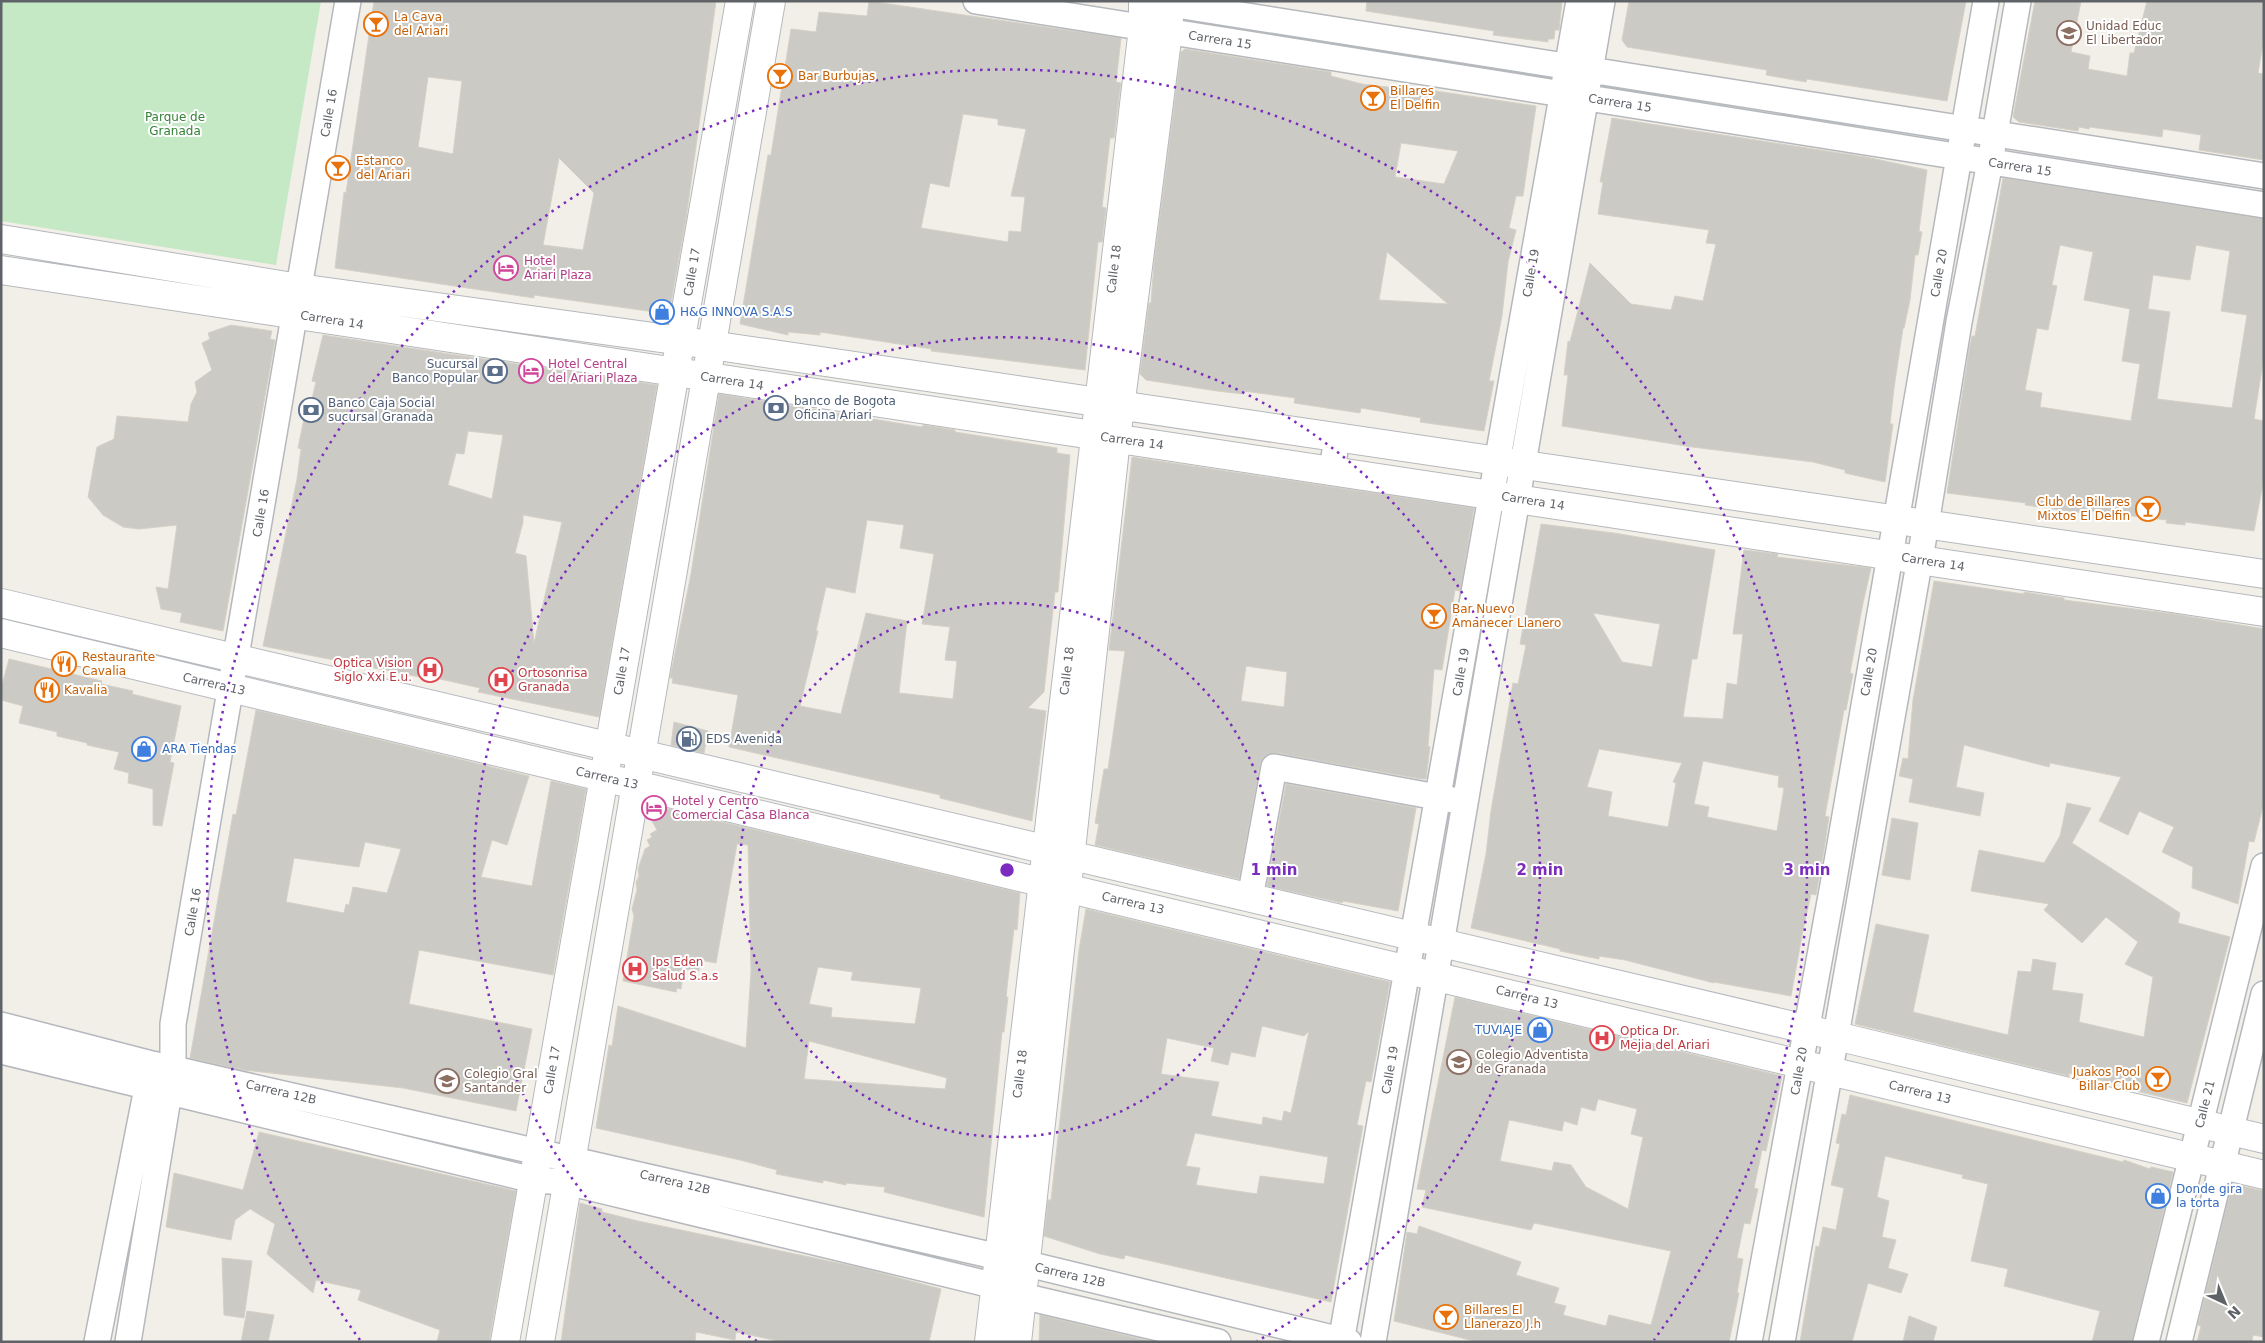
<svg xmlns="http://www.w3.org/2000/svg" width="2265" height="1343" viewBox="0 0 2265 1343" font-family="'DejaVu Sans',sans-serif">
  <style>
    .green { fill: #c5e8c5 }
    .building { fill: #cccac5; stroke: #d6d1c6; fill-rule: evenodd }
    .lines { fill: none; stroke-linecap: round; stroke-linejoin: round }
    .minor-casing { stroke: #b5b8bc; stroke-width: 28 }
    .tertiary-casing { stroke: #b5b8bc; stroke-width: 30 }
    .secondary-casing { stroke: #b6babf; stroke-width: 30 }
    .minor { stroke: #fff; stroke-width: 25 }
    .tertiary { stroke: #fff; stroke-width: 28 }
    .secondary { stroke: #fff; stroke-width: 28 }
    .ring { fill: none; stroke: #7b2cbf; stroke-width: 2.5; stroke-dasharray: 2.5 5 }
    .labels { text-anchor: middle; stroke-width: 4; stroke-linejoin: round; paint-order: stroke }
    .food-label { font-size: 12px; fill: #c56008; stroke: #fff; text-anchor: start }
    .education-label { font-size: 12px; fill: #785e54; stroke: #fff; text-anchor: start }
    .street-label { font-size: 12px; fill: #5f6368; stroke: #fff }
    .park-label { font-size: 12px; fill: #348238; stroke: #fff }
    .hotel-label { font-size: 12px; fill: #b23c85; stroke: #fff; text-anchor: start }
    .shop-label { font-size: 12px; fill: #366cbe; stroke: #fff; text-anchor: start }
    .service-label { font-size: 12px; fill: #4e5e75; stroke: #fff; text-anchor: start }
    .health-label { font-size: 12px; fill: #be3a42; stroke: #fff; text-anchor: start }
    .centre { fill: #7b2cbf; stroke: #fff; stroke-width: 2.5 }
    .ring-label { font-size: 15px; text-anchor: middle; font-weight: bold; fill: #7b2cbf; stroke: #fff; stroke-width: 4; stroke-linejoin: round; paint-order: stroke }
  </style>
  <rect width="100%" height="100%" fill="#f1efe8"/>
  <!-- green -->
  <path class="green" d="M1,1h320l-45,264 -275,-44z"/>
  <!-- building -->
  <path class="building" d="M374,1h342l-30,218 -17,95 -135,-19v3l-199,-30 9,-76 2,1zM428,77l34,4 -9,73 -35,-7zM559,158l35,35 -11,57 -40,-5z
    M869,1l252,37 -5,44 5,1 -1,6 -6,49h-4l-8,69 4,1 -4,34h-4l-13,128 -154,-19 1,-2 -112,-17v3l-32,-3v3l-48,-11 28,-169h3l20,-126 25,3 3,-20 48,4zM963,114l35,5v6l28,4 -15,67 14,1 -4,35 -12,-1 -1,11 -87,-14 9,-45 19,4z
    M1367,1h195l-3,29h-4l-1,9h-6v3l-55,-7 1,-4 -128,-20z
    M1629,1h337l-19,100 -140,-22 -1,3 -40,-7 1,-5 -140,-23 -5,-7z
    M2035,1h46l-10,51 19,4 -2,13 39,7 3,-23h4l13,-52h117v36l-6,36 6,1v86l-65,-10 2,-15 -38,-6 -1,8 -72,-10 -1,2 -10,-2 -1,4 -59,-9 -6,-5z
    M1185,49l146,23v4l31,8 34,4v-3l140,21 -13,90h-7l-7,32 7,2 -8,32 -6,54 -13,65h5l-10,50 -64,-9 1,-4 -60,-10 -1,5 -66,-10 1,-5 -29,-4 -23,-3v3l-26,-3 -71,-11 -6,-6 9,-71h2l3,-40 27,-211zM1401,143l57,8 -14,33 -49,-7zM1387,252l61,52 -69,-4z
    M1612,118l254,39 61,13 -8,61 3,1 -4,23h-3l-5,45 -6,28h-1l-9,60 -4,36h3l-8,58 -40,-9v-3l-32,-8 -121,-15 -130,-21 6,-51h-4l4,-34 2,1 20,-79 41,41 40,6 4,-14 28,5 13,-57 -10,-1 3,-13 -111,-16 5,-32h-3z
    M2003,178l261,41v137l-10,63 10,2v57l-10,53 -69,-9v3l-19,-2 1,-3 -84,-10v3l-58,-8 1,-2 -79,-10 22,-142 3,-15h3zM2060,245l33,7 -9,48 46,9 -8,52 18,3 -9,57 -91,-14 2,-14 -17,-3 12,-62 11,2 9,-44 -5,-1zM2196,245l34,6 -9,60 26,4 -15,93 -75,-9 13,-87 -22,-3 5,-34 37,5z
    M231,325l41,6 -2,8 5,1 -52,291 -43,-9 2,-9 -21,-4 -5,-22 12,2 9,-64 -38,4 -16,-2 -20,-12 -15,-18 9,-50 17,-8 3,-23 71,6 3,-18 6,-12 -2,-10 17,-12 -10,-27 8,-4 -2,-6z
    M323,335l334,50 -58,332 -121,-25 2,-4 -31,-7 -18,-4 -1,2 -167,-33 34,-167 4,-30 -3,-1 7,-34 3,1 8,-33 -4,-1zM468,431l35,4 -11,64 -44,-14 8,-32 8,1zM523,515l39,7 -28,121 -8,-87 -11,-3 8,-31z
    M719,394l203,33 1,-2 32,5v2l102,16v5l13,2 -12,137h-3l-11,100 -16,16 18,3 -14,110 -92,-23v-3l-211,-48 9,-52 -66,-12 1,-5h-3l21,-104zM867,520l37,5 -4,23 34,6 -12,70 28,3 -5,33 12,1 -4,38 -54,-6 8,-72 -41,-8 -25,101 -41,-8 18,-75h-2l10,-44 29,6z
    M1132,457l342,51 -14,83 -5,-1 -13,80 -8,-1 -6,77 2,1 -4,32h-5l-144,-26 -8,1 -6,4 -3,6 -21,115 -144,-34 4,-21 -4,-1 9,-54h4l17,-118 -16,-1zM1246,666l41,6 -3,35 -43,-6z
    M1541,524l73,9 101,17 -18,109h-5l-9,58 40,2 4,-36 10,2 6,-51h-10l11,-84 34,4 -1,3 94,11 -8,35 -13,70 3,1 -7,36h-2l-19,106 4,1 -6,39 -7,39 -5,-1 -8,36 -12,66 -77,-14v1l-89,-23 -26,-4v3l-39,-8v-2l-89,-21 15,-74 5,-43 22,-128 5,1 8,-39 -6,-1zM1593,613l67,11 -8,43 -30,-5zM1599,749l83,14 -9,19 3,1 -8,44 -60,-11 4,-24 -25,-5zM1703,761l76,15 -1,11 6,1 -7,43 -70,-14 2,-10 -15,-3z
    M1934,581l90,13v-2l40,6v2l110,14 90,15v173l-10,40 -5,-1 -11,63 -46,-16 1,-21 -31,-15 12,-25 -35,-16 -11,24 -29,-14 22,-44 -71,-14 -1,4 -85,-22 -8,42 28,6 -4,23 -71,-14 4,-23 -14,-3 4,-18 5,1 5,-59z
    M9,659l93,22 -1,3 32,7 -1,3 49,12 -11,56 4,1 -12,63 -9,-1v-36l-25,-6 1,-10 -15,-4 5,-17 -32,-7v-2l-30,-7v-4l-38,-9 4,-17 -22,-6v-11z
    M256,710l273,66 -22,69 -15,-5 -11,37 51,9 19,-105 35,8 -33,186 -134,-25 -10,54 123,25 -16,82 -113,-23 -159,-18 -54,-12 38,-216 5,-28 3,1zM365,842l36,7 -14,44 -34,-6 -4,18 -3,-1 -2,9 -58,-11 8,-44 65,9z
    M674,722l34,9 -4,22 -33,-8z
    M1286,784l130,24 -18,103 -55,-10 -1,2 -75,-17z
    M2067,803l24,5 -19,35 108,70 -2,10 52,14 -43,166 -51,-12v-3l-67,-15v3l-214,-52 21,-100 53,11 -16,77 95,23 10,-64 13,1 2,-13 23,4 -4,27 31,4 -4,28 65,15 9,-60 -28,-13 13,-22 -32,-25 -24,26 -38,-33 5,-6 -78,-13 8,-41 65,13 16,-27z
    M664,808l356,85 -3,37 -3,-1 -6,50 -2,18h2l-4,35h-2l-18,185 -100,-25 1,-5 -39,-4v2l-23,-5v3l-47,-9 1,-4 -37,-10 -144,-32 13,-83 3,1 6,-40 128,42 5,-77 -3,-126 -11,-1 -21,119 -16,-3 -1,11 -15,-2 -3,20 -4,-1 -1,4 -53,-11 11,-65 -2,-7 5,-19 -1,-8 3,-6 -1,-7 7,-20 5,-3 -3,-6 5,-3 -2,-3 7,-4 -5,-9 6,-3 -3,-6zM818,967l35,5 -2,8 70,8 -6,36 -84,-7 1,-9 -23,-4zM809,1041l138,37 -2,11 -141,-10z
    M1892,818l26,5 -8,57 -28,-5z
    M1086,909l304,73 -19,100 -5,-1 -9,44 6,1 -32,176 -206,-47 -1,4 -24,-5 -56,-18 4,-36h3l28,-250zM1262,1026l42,10 5,-5 -18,82 -7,-2 -2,10 -19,-4 -1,8 -51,-9 8,-34 -58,-8 6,-36 47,10 -3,13 17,4 3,-13 24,5zM1195,1133l133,24 -4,27 -64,-8 -3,18 -61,-9 4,-17 -14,-2z
    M1455,997l327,79 -16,75 -4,-1 -8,38 4,1 -8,35 -6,-1 -7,35 6,1 -6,34h2l-10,49h-251l-84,-21 13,-89 10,2 2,-8 102,36 -5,13 43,13 -5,15 12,3 -3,9 43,11 3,-11 42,10 20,-74 -137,-28 -3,7 -109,-23 4,-17 -9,-1zM1598,1099l39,10 -6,25 12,3 -15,72 -42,-22 -15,-22 -17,-3 -2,9 -52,-10 9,-41 53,11 2,-10 13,4 4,-18 14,4z
    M1850,1095l273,67 1,-2 26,9 1,-2 22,5 -41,170h-40l8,-31 -96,-25 4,-17 -37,-8 17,-77 -26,-6 1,-3 -78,-19 -8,41 12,4 -7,36 14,3 -8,28 20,6 -7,19 -33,-10 -16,59h-52l16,-96 3,1 4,-20 13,3 8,-42 -13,-3 9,-41 -4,-1 6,-29 4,1z
    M259,1132l257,59 -27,151h-52l3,-12 -82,-30 3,-10 -45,-10 -3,13 -46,-39 8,-30 -25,-15 -15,11 -4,20 -65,-13 8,-54 69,17z
    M2232,1184l32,7v146l-11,-2 -1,7h-55l4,-16 -3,-1z
    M580,1203l22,6v3l36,9 224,47 79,21 -12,53h-146l-47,-10 -1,8 -39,-8 -1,10h-134z
    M222,1258l30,3 -8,57 -20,-3z
    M247,1311l27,4 -6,27h-27z
    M1040,1315l109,26v1h-110z
    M1909,1316l28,11 -4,15h-30z"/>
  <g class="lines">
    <defs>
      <path id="minor" d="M976,1l1288,204
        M1151,1l1113,175
        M1332,471l5,-34
        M1250,898l24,-131 179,33
        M1,1025l151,39 847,193 350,85
        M1,1051l532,129 34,2 429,104 26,10 196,46
        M97,1342l54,-274
        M128,1342l45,-274v-44l175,-1023
        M1341,1342l238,-1341
        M1373,1342l229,-1341
        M1749,1342l84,-457 153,-884
        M1782,1342l144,-818 33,-202 31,-160 28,-161
        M2146,1342l118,-476
        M2179,1342l85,-348"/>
      <path id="tertiary" d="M1,239l298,49 412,57 1553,229
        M1,270l2263,342
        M505,1342l235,-1341
        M540,1342l231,-1341
        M989,1342l154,-1314v-27
        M1017,1342l99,-903 52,-407 2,-31"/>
      <path id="secondary" d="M1,603l1835,433 428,103
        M1,633l2263,542"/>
    </defs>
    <!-- minor casing -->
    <use href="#minor" class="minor-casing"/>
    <!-- tertiary casing -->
    <use href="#tertiary" class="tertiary-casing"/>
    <!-- secondary casing -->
    <use href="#secondary" class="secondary-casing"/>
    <!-- minor -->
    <use href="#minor" class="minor"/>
    <!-- tertiary -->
    <use href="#tertiary" class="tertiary"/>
    <!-- secondary -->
    <use href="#secondary" class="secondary"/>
  </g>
  <!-- distance rings -->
  <g class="ring">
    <circle cx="1007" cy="870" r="267"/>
    <path d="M757 1341A533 533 0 1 1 1257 1341"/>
    <path d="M360 1340A800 800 0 1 1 1654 1340"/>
  </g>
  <!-- icons -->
  <defs>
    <symbol id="bar-ring" viewBox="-11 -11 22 22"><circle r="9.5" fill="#fff" stroke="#e8710a" stroke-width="1.5"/><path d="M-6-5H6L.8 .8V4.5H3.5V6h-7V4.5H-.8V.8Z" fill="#e8710a"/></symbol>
    <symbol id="school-ring" viewBox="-11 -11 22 22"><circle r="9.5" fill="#fff" stroke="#8d6e63" stroke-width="1.5"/><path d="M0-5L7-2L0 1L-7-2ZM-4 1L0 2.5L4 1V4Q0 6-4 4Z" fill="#8d6e63"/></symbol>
    <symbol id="hotel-ring" viewBox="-11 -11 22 22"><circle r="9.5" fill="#fff" stroke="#d1479c" stroke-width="1.5"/><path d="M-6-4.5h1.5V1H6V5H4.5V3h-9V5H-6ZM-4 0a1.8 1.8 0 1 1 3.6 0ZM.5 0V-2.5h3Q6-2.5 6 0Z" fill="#d1479c"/></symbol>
    <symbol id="shop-ring" viewBox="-11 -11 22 22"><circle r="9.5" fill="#fff" stroke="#3f7fe0" stroke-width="1.5"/><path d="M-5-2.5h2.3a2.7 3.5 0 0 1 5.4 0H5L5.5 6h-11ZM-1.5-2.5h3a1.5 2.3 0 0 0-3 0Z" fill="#3f7fe0"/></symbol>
    <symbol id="bank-ring" viewBox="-11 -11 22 22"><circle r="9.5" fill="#fff" stroke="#5c6f8a" stroke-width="1.5"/><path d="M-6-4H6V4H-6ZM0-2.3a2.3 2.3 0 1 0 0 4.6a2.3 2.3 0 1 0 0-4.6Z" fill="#5c6f8a"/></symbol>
    <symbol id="restaurant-ring" viewBox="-11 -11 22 22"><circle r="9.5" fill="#fff" stroke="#e8710a" stroke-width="1.5"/><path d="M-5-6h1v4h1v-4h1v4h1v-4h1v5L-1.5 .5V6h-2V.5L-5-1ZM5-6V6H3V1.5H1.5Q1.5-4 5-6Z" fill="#e8710a"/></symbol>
    <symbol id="hospital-ring" viewBox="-11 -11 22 22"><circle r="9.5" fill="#fff" stroke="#e0444e" stroke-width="1.5"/><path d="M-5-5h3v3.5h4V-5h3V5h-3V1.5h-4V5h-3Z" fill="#e0444e"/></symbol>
    <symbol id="fuel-ring" viewBox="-11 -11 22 22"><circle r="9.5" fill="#fff" stroke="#5c6f8a" stroke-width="1.5"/><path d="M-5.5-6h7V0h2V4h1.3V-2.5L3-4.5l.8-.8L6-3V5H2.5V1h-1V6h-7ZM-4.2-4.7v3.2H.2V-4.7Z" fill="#5c6f8a"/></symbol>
  </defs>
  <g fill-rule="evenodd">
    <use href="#bar-ring" x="362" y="10" width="28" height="28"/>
    <use href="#school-ring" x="2055" y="19" width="28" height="28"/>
    <use href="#bar-ring" x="766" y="62" width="28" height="28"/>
    <use href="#bar-ring" x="1359" y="84" width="28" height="28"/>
    <use href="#bar-ring" x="324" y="154" width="28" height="28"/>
    <use href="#hotel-ring" x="492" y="254" width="28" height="28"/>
    <use href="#shop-ring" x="648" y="298" width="28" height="28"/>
    <use href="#bank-ring" x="481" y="357" width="28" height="28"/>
    <use href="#hotel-ring" x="517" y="357" width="28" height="28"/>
    <use href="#bank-ring" x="762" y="394" width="28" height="28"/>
    <use href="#bank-ring" x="297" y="396" width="28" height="28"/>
    <use href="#bar-ring" x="2134" y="495" width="28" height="28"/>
    <use href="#bar-ring" x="1420" y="602" width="28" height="28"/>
    <use href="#restaurant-ring" x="50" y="650" width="28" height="28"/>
    <use href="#hospital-ring" x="416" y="656" width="28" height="28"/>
    <use href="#hospital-ring" x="487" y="666" width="28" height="28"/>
    <use href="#restaurant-ring" x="33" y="676" width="28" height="28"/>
    <use href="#fuel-ring" x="675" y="725" width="28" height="28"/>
    <use href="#shop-ring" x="130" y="735" width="28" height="28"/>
    <use href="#hotel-ring" x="640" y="794" width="28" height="28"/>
    <use href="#hospital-ring" x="621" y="955" width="28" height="28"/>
    <use href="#shop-ring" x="1526" y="1016" width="28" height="28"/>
    <use href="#hospital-ring" x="1588" y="1024" width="28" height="28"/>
    <use href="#school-ring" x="1445" y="1048" width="28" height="28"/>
    <use href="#bar-ring" x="2144" y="1065" width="28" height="28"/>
    <use href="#school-ring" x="433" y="1067" width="28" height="28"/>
    <use href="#shop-ring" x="2144" y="1182" width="28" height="28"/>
    <use href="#bar-ring" x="1432" y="1303" width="28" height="28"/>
  </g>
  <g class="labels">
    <!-- food labels -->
    <g class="food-label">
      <text x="394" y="21">La Cava<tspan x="394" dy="14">del Ariari</tspan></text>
      <text x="798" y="80">Bar Burbujas</text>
      <text x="1390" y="95">Billares<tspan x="1390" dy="14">El Delfin</tspan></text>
      <text x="356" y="165">Estanco<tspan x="356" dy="14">del Ariari</tspan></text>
      <text x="2130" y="506" text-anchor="end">Club de Billares<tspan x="2130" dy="14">Mixtos El Delfin</tspan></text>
      <text x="1452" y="613">Bar Nuevo<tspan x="1452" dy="14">Amanecer Llanero</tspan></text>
      <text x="82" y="661">Restaurante<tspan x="82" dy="14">Cavalia</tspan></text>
      <text x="64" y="694">Kavalia</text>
      <text x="2140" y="1076" text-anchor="end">Juakos Pool<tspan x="2140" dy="14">Billar Club</tspan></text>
      <text x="1464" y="1314">Billares El<tspan x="1464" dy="14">Llanerazo J.h</tspan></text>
    </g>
    <!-- education labels -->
    <g class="education-label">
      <text x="2086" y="30">Unidad Educ<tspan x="2086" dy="14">El Libertador</tspan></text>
      <text x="1476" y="1059">Colegio Adventista<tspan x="1476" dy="14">de Granada</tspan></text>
      <text x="464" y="1078">Colegio Gral<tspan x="464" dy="14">Santander</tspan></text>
    </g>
    <!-- street labels -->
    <g class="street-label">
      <text transform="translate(1220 40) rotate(9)" y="4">Carrera 15</text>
      <text transform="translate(1620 103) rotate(9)" y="4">Carrera 15</text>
      <text transform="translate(329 113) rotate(-80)" y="4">Calle 16</text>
      <text transform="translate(2020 167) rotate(9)" y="4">Carrera 15</text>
      <text transform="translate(1114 269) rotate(-83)" y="4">Calle 18</text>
      <text transform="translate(692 272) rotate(-80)" y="4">Calle 17</text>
      <text transform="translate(1531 273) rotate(-80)" y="4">Calle 19</text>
      <text transform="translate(1939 273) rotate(-80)" y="4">Calle 20</text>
      <text transform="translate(332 320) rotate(9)" y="4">Carrera 14</text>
      <text transform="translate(732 381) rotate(9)" y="4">Carrera 14</text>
      <text transform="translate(1132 441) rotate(8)" y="4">Carrera 14</text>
      <text transform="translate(1533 501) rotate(9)" y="4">Carrera 14</text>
      <text transform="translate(261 513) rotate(-80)" y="4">Calle 16</text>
      <text transform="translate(1933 562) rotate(9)" y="4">Carrera 14</text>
      <text transform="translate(622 671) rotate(-80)" y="4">Calle 17</text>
      <text transform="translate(1067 671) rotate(-83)" y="4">Calle 18</text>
      <text transform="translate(1461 672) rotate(-80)" y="4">Calle 19</text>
      <text transform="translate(1869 672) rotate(-80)" y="4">Calle 20</text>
      <text transform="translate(214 684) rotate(13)" y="4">Carrera 13</text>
      <text transform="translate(607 778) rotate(13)" y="4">Carrera 13</text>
      <text transform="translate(1133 903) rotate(13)" y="4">Carrera 13</text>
      <text transform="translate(193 912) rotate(-80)" y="4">Calle 16</text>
      <text transform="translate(1527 997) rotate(14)" y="4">Carrera 13</text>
      <text transform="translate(552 1070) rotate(-80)" y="4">Calle 17</text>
      <text transform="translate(1390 1070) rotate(-80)" y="4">Calle 19</text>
      <text transform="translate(1799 1071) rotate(-80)" y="4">Calle 20</text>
      <text transform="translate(1020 1074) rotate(-83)" y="4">Calle 18</text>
      <text transform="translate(281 1092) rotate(13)" y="4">Carrera 12B</text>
      <text transform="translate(1920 1092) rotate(14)" y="4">Carrera 13</text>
      <text transform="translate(2205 1104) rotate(-76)" y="4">Calle 21</text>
      <text transform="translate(675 1182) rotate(13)" y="4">Carrera 12B</text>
      <text transform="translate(1070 1275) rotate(13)" y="4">Carrera 12B</text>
    </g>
    <!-- park labels -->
    <g class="park-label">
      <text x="175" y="121">Parque de<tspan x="175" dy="14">Granada</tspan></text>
    </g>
    <!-- hotel labels -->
    <g class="hotel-label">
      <text x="524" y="265">Hotel<tspan x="524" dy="14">Ariari Plaza</tspan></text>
      <text x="548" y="368">Hotel Central<tspan x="548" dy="14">del Ariari Plaza</tspan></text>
      <text x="672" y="805">Hotel y Centro<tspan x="672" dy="14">Comercial Casa Blanca</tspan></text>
    </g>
    <!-- shop labels -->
    <g class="shop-label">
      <text x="680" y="316">H&amp;G INNOVA S.A.S</text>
      <text x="162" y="753">ARA Tiendas</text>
      <text x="1522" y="1034" text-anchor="end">TUVIAJE</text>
      <text x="2176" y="1193">Donde gira<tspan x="2176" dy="14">la torta</tspan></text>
    </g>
    <!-- service labels -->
    <g class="service-label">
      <text x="478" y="368" text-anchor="end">Sucursal<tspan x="478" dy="14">Banco Popular</tspan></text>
      <text x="794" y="405">banco de Bogota<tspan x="794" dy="14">Oficina Ariari</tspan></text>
      <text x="328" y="407">Banco Caja Social<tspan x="328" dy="14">sucursal Granada</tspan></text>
      <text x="706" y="743">EDS Avenida</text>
    </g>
    <!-- health labels -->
    <g class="health-label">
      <text x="412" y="667" text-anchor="end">Optica Vision<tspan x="412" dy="14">Siglo Xxi E.u.</tspan></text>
      <text x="518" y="677">Ortosonrisa<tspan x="518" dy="14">Granada</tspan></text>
      <text x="652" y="966">Ips Eden<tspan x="652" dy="14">Salud S.a.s</tspan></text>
      <text x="1620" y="1035">Optica Dr.<tspan x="1620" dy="14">Mejia del Ariari</tspan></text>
    </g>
  </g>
  <circle cx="1007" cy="870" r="8" class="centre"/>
  <g class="ring-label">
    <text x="1274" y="875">1 min</text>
    <text x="1540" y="875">2 min</text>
    <text x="1807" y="875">3 min</text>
  </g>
  <!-- border -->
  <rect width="2265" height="1343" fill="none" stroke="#5f6368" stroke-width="5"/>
  <!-- north arrow -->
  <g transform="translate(2225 1303) rotate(136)" stroke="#ffffff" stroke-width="4" paint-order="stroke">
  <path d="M0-4L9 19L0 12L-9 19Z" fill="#5f6368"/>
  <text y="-8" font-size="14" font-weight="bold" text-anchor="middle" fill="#5f6368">N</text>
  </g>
</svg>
